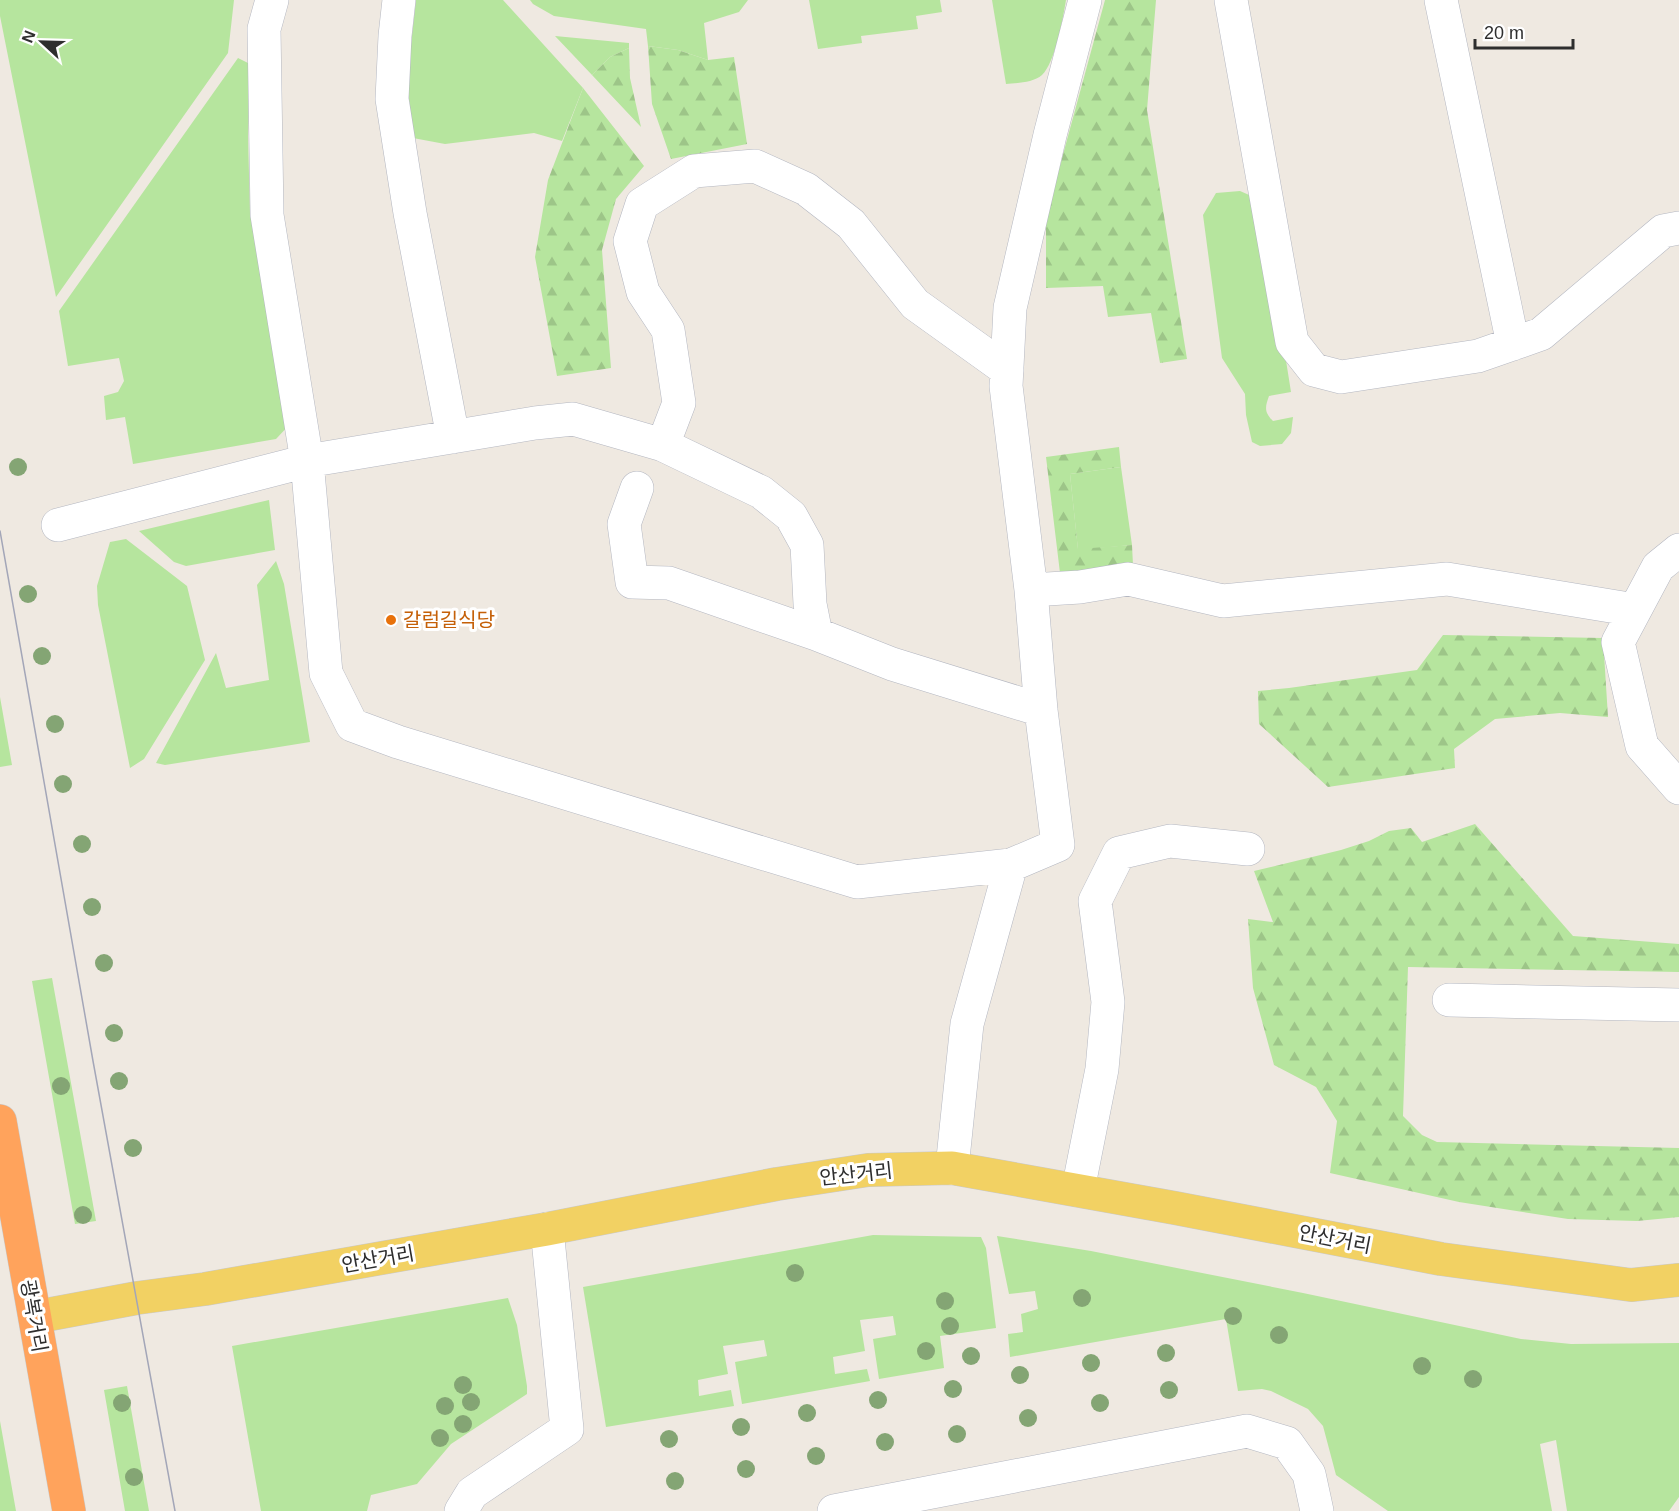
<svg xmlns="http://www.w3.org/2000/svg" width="1679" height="1511" viewBox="0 0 1679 1511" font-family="Helvetica,'Noto Sans KR',sans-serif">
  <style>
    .grass { fill: #b6e59e }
    .forest { fill: url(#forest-firs) }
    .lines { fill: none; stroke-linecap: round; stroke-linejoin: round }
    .minor-casing { stroke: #b4b7c1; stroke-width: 34 }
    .major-casing { stroke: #c9c9c9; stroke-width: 34 }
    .highway-casing { stroke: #c9c9c9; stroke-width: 34 }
    .minor { stroke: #fff; stroke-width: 33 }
    .major { stroke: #f2d163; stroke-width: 33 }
    .highway { stroke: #ffa35c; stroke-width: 33 }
    .tram { stroke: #a3a6b8; stroke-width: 1.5 }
    .tree { fill: #84a574 }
    .food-dot { fill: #e8710a; stroke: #fff; stroke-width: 2 }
    .labels { text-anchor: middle; stroke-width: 6; stroke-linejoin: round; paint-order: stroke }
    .food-label { font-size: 20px; fill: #c56008; stroke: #fff; text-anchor: start }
    .street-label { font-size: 20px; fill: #2e2e2e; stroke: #fff }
  </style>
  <defs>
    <pattern id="forest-firs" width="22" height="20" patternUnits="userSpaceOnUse" patternTransform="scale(1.5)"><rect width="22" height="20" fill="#b6e59e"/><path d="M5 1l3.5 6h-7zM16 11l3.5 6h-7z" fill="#9dc588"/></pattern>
  </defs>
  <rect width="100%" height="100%" fill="#efe9e1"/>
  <!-- grass -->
  <path class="grass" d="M0,0h234l-6,53 -172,244 -56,-281z
    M416,0h87l80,88 -21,53 -28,-8 -89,11 -32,-6 -6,-58z
    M530,0h218l-9,12 -35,11 4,37 -30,-10 -30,-4 -2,-17 -92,-13 -21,-12z
    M809,0h131l2,12 -26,4 2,13 -57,7 1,7 -44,6z
    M992,0h74c-3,18 -11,63 -24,75 -9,8 -26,8 -36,9z
    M555,36l74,7v5l-19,9 -18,18z
    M238,58l12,6 -2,72 2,77 41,210 -15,16 -143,25 -8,-47 -19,3 -2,-24 14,-4 6,-11 -5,-23 -51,8 -9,-55z
    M1240,191l16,7 7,18 28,176 -22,4c-4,11 -5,16 4,25l20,-4 -2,16 -9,11 -22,2 -8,-4 -6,-27 -1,-21 -23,-36 -19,-143 13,-22z
    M1121,467l11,78 -54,5 -8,-76z
    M269,500l6,50 -89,16 -12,-4 -35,-31z
    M126,539l61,47 18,74 -61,99 -14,9 -32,-163 -1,-19 13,-44z
    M276,561l8,23 26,158 -145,23 -9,-2 60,-110 10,35 43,-8 -12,-95z
    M0,697l12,68 -12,2z
    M52,978l44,243 -21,3 -43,-243z
    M873,1235l108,2 5,11 10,80 -56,8 4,32 -65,11 -6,-40 23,-4 -3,-19 -33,4 5,31 -32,6 2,17 32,-5 3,12 -128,23 -7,-42 32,-6 -3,-16 -41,6 5,28 -30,6 1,16 32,-6 3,16 -128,21 -23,-140z
    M997,1236l94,15 212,42 218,46 50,5 108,-1v154l-10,14h-102l-11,-71 -16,4 12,67h-164l-52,-36 -13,-49 -15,-17 -37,-18 -9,-2 -24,2 -12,-72 -216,38 -2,-23 15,-2 -2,-18 17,-5 -3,-18 -26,3z
    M508,1298l9,27 10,61v8l-76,50 -34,40 -46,11 -4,16h-106l-29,-165z
    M127,1386l22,125h-24l-21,-121z
    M0,1421l16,90h-16z"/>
  <!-- forest -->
  <path class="forest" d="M1105,0h51l-9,110 40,249 -27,4 -9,-50 -43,4 -5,-31 -57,2v-71z
    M648,46l30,4 30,10 26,-3 13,87 -76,15 -19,-55z
    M629,48l1,30 11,49 -49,-52 18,-18z
    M583,88l61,78 -28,33 -14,51 9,118 -54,8 -22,-119 13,-77z
    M1119,447l2,20 -51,7 8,75 54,-4 1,20 -73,8 -14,-116z
    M1443,635l160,3 5,79 -48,-4 -65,6 -41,30 1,19 -127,19 -69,-63 -1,-33 31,-3 128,-18z
    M1475,824l98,112 106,8v28l-271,-5 -5,149 19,19 15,7 242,6v69l-42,4 -69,-2 -109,-17 -129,-29 7,-52 -21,-34 -42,-22 -21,-77 -5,-69 25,3 -19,-51 87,-21 28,-9 20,-10 22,-3 11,14z"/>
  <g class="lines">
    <defs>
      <path id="minor" d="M399,0l-4,36 -3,63 18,114 43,224
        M1231,0l61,342 22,28 27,7 137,-21 63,-22 122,-103 16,-3
        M1441,0l72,344
        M1007,370l-92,-66 -64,-80 -45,-35 -51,-23 -61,5 -52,33 -12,37 13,51 25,38 11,73 -16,42 98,47 30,24 16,29 3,59 6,30 76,30 149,46
        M663,445l-90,-26 -38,4 -228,38 19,212 26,52 46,17 459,140 154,-17
        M637,488l-13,36 8,58 37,1 147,51
        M58,525l249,-64 -40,-246 -3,-186 8,-29
        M1679,550l-21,17 -40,75 24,104 37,42
        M1031,590l49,-3 48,-8 95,22 224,-22 188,31
        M1449,1000l230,5
        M952,1168l15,-144 44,-159 47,-20 -17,-135 -10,-120 -25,-204 4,-78 40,-173 35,-135
        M1078,1190l24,-121 6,-67 -13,-101 24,-48 51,-12 78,8
        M461,1511l11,-18 95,-64 -20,-200
        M834,1511l413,-80 40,12 22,31 8,37"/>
      <path id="major" d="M35,1317l102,-19 68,-9 342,-60 230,-45 91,-14 84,-2 223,40 266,51 190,26 48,-5"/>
      <path id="highway" d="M0,1121l69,390"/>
    </defs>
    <!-- minor casing -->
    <use href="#minor" class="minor-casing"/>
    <!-- major casing -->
    <use href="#major" class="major-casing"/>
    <!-- highway casing -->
    <use href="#highway" class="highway-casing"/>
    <!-- minor -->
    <use href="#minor" class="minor"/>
    <!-- major -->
    <use href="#major" class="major"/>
    <!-- highway -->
    <use href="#highway" class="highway"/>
    <!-- tram -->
    <path class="tram" d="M0,531l93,530 82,450"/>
  </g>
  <!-- trees -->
  <g class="tree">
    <circle cx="18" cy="467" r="9"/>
    <circle cx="28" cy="594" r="9"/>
    <circle cx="42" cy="656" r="9"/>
    <circle cx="55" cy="724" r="9"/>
    <circle cx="63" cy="784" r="9"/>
    <circle cx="82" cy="844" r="9"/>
    <circle cx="92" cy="907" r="9"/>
    <circle cx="104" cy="963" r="9"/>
    <circle cx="114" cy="1033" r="9"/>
    <circle cx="119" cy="1081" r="9"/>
    <circle cx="61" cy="1086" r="9"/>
    <circle cx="133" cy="1148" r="9"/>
    <circle cx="83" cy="1215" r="9"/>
    <circle cx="795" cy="1273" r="9"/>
    <circle cx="1082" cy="1298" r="9"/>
    <circle cx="945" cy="1301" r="9"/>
    <circle cx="1233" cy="1316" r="9"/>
    <circle cx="950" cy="1326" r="9"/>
    <circle cx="1279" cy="1335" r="9"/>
    <circle cx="926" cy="1351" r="9"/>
    <circle cx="1166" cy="1353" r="9"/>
    <circle cx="971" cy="1356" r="9"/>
    <circle cx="1091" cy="1363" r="9"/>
    <circle cx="1422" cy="1366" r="9"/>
    <circle cx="1020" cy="1375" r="9"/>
    <circle cx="1473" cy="1379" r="9"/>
    <circle cx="463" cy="1385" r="9"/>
    <circle cx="953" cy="1389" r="9"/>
    <circle cx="1169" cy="1390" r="9"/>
    <circle cx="878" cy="1400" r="9"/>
    <circle cx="471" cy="1402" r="9"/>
    <circle cx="122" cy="1403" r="9"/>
    <circle cx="1100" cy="1403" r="9"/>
    <circle cx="445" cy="1406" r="9"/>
    <circle cx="807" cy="1413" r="9"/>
    <circle cx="1028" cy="1418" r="9"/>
    <circle cx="463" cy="1424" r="9"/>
    <circle cx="741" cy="1427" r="9"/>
    <circle cx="957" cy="1434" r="9"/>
    <circle cx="440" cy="1438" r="9"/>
    <circle cx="669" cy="1439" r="9"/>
    <circle cx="885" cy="1442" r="9"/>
    <circle cx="816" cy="1456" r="9"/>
    <circle cx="746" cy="1469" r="9"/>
    <circle cx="134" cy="1477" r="9"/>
    <circle cx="675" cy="1481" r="9"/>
  </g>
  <!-- markers -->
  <circle class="food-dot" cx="391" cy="620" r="6"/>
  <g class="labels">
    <!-- food labels -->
    <g class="food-label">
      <text x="403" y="627">갈럼길식당</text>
    </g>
    <!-- street labels -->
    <g class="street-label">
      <text transform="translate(856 1174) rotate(-6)" y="7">안산거리</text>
      <text transform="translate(1335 1239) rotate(11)" y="7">안산거리</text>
      <text transform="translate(378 1259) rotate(-10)" y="7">안산거리</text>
      <text transform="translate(34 1316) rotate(80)" y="7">광복거리</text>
    </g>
  </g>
  <!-- north arrow -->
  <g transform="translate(42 42) rotate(292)" stroke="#ffffff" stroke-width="4.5" paint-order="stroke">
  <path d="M0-4.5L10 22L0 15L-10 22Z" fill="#2e2e2e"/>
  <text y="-9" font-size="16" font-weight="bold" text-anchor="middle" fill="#2e2e2e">N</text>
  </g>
  <!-- scale -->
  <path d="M1475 39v9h98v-9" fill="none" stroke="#2e2e2e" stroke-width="3"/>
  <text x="1484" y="39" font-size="18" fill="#2e2e2e" stroke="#ffffff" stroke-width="4.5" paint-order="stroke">20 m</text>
</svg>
